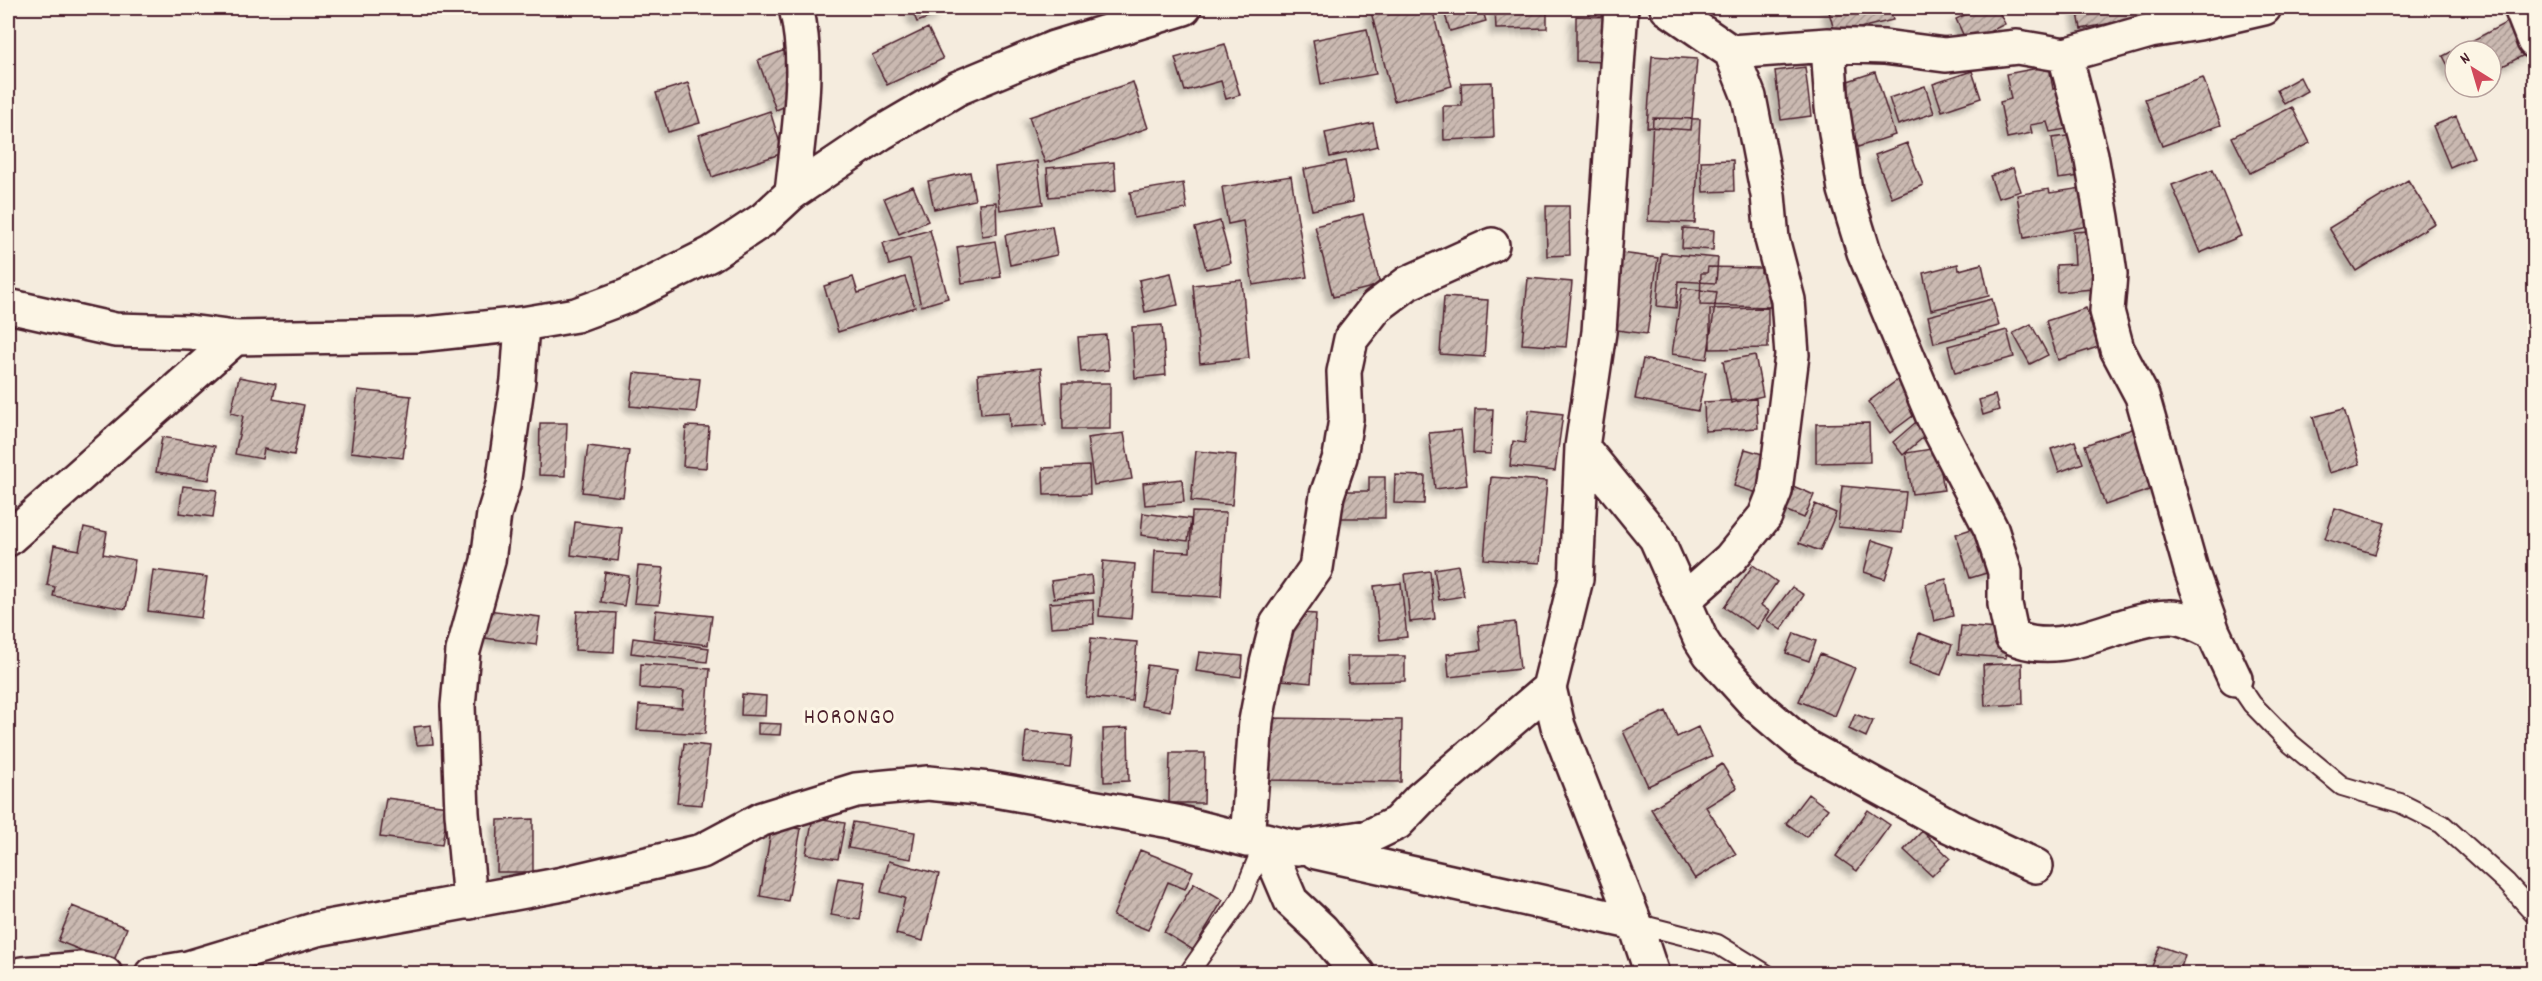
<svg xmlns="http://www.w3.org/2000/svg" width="2542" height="981" viewBox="0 0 2542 981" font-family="Dekko,sans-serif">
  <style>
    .building { fill: url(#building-hatch); stroke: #4a1f2b; stroke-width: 1.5; filter: url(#shadow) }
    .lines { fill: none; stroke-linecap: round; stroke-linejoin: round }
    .lane-casing { stroke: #4a1f2b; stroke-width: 22 }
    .street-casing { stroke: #4a1f2b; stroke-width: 38 }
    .secondary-casing { stroke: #4a1f2b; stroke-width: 38 }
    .lane { stroke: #fcf5e5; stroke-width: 18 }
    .street { stroke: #fcf5e5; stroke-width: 33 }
    .secondary { stroke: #fcf5e5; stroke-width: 33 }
    .labels { text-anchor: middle; stroke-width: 6; stroke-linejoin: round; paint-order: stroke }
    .quarter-label { font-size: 22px; letter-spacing: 1.5px; fill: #4a1f2b; stroke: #fcf5e5 }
  </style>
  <defs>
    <pattern id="building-hatch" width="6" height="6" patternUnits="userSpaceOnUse" patternTransform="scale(1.5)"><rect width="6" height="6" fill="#cab9b1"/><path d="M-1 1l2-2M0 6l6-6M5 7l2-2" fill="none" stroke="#a69690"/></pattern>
    <filter id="shadow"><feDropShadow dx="-5.5" dy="5.5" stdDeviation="3" flood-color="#0004"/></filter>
  </defs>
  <rect width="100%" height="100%" fill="#f5ecde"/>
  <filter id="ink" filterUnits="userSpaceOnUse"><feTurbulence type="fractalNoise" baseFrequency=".0167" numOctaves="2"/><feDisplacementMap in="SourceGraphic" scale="12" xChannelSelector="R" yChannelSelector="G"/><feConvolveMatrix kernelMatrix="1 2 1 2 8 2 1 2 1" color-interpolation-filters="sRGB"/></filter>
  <g filter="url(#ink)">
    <!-- building -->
    <path class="building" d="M911,8h28l2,5 -24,9z
      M1370,8h62l20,78 -58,15z
      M1443,8h39l4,13 -36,10z
      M1495,8h52v20l-51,1z
      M1828,8h62l3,12 -58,14z
      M1979,8h18l8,16 -38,19 -11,-24z
      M2077,8h83l2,5 -81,16z
      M1576,16l33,1 -1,45 -32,-1z
      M2515,18l17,33 -41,21v-21h-36v28l-12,-23z
      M928,28l15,31 -56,26 -15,-30z
      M1367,29l9,45 -55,10 -8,-44z
      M1225,44l15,51 -14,4 -5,-18 -36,10 -10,-33z
      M785,50l18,49 -27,11 -18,-50z
      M1652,56l45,3 -6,71 -44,-3z
      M2049,66l4,23 16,-3 8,41 -27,5 -3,-10 -17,3 2,8 -25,5 -7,-36 11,-3 -5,-25z
      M1805,67l6,49 -30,4 -6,-49z
      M1972,71l9,27 -39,13 -9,-27z
      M1875,72l20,63 -37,12 -19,-63z
      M2300,77l7,14 -23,13 -7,-14z
      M2203,78l18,47 -59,21 -17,-47z
      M1133,82l15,46 -103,35 -16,-46z
      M1492,82l2,56 -50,2 -1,-34h19l-1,-23z
      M688,83l12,40 -32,9 -12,-39z
      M1925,86l9,27 -36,12 -9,-27z
      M2292,107l18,36 -60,30 -18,-36z
      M770,111l13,42 -71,24 -13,-42z
      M2456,116l18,41 -24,10 -17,-41z
      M1653,118l47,1 -5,104 -47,-2z
      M1373,123l5,23 -48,11 -5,-24z
      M2082,134l6,41 -30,4 -6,-41z
      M1907,143l16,42 -31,13 -17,-43z
      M1733,160l1,31 -31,1 -2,-31z
      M1037,161l6,43 -43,6 -5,-43z
      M1345,161l8,41 -41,8 -8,-41z
      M1114,162l2,29 -67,6 -2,-29z
      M2013,168l8,23 -23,7 -8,-22z
      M2213,169l28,67 -41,17 -28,-68z
      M970,172l5,28 -41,9 -6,-28z
      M1291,176l16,101 -54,8 -10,-64 -15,3 -6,-37z
      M2408,180l27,43 -79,48 -27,-43z
      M1183,183l4,26 -53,9 -4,-26z
      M913,186l15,35 -29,13 -15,-36z
      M2081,188l7,38 -64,12 -7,-43 32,-6 1,4z
      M996,202l1,32 -15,2 -3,-33z
      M1546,206h23l1,49 -23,1z
      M1363,214l17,71 -47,12 -18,-71z
      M1220,221l11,42 -25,6 -11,-41z
      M1052,226l5,29 -47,10 -5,-30z
      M1683,228l31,2 -1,20 -31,-2z
      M930,230l18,68 -27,8 -11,-47 -21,6 -6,-22z
      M2103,230l3,58 -49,4 -1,-27 19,-1 -2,-32z
      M995,241l6,36 -39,6 -5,-36z
      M1621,253l37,5 -11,76 -37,-5z
      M1661,253l57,5 -2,25 -38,-2 -2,27 -19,-2z
      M1958,264l1,6 23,-6 7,32 -58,14 -8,-37z
      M1708,267l53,1v5l10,1 -1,33 -70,-2 1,-32h6z
      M1171,273l7,32 -33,7 -6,-32z
      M853,277l5,16 47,-16 10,30 -77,25 -14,-46z
      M1528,278l44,4 -6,65 -44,-3z
      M1242,280l7,78 -49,5 -7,-78z
      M1682,288l35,4 -10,67 -35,-5z
      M1444,297l44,3 -4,57 -44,-3z
      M1992,299l7,27 -65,17 -6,-27z
      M1768,308v40l-58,1v-40z
      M2086,308l12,39 -40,13 -12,-39z
      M2031,324l17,31 -18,9 -17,-31z
      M1162,325l4,50 -31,3 -3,-51z
      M2007,330l7,27 -59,16 -7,-27z
      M1106,335l3,35 -28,2 -3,-35z
      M1755,355l8,41 -32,7 -8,-42z
      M1643,359l63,13 -8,39 -63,-12z
      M1041,368l5,57 -36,2 -1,-15 -28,2 -3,-40z
      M634,373l66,6 -4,33 -66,-6z
      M239,377l37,7 -3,15 31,6 -10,50 -30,-6 -2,10 -27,-5 8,-38 -12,-3z
      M1900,378l22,31 -32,24 -22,-31z
      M1062,383h48v46h-47z
      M358,390l53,6 -8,62 -52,-6z
      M1995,395l4,15 -16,5 -4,-15z
      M1756,399l2,29 -53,3 -1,-29z
      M1475,409h18l-2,45 -18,-1z
      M2344,409l16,55 -31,9 -16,-56z
      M1529,410l34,4 -8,57 -45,-5 3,-25 12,2z
      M1923,416l10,13 -30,26 -10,-13z
      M540,423h27l-2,53 -26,-1z
      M1869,423l1,39 -54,1v-39z
      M686,426l23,1 -3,41 -23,-2z
      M2138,427l20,60 -53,18 -20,-60z
      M1461,430l6,55 -32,4 -6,-56z
      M1124,433l8,46 -38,6 -7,-47z
      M162,437l53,9 -6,34 -53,-8z
      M2075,441l8,22 -24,9 -8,-23z
      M588,446l41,5 -6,46 -41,-5z
      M1937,448l7,42 -32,4 -6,-41z
      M1745,449l28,8 -12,37 -27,-8z
      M1196,451l40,4 -4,50 -41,-4z
      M1089,466l1,28 -46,1 -1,-27z
      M1395,475l30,1 -1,28 -30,-1z
      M1369,477h16v41h-47v-27h31z
      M1491,477l56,4 -7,82 -56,-4z
      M1182,479l2,23 -39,3 -2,-22z
      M183,486l34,4 -4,27 -34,-4z
      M1793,486l21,9 -10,23 -22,-9z
      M1842,486l64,6 -4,41 -64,-6z
      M1815,504l21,9 -16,38 -21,-8z
      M2335,508l50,15 -10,31 -50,-15z
      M1192,512l34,1 -5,84 -68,-4 2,-43 35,2z
      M1143,513l48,6 -3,22 -47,-6z
      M575,522l47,6 -4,33 -47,-6z
      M1987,524l13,45 -30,9 -14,-44z
      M84,527l23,5 -4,22 32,6 -9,49 -73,-13 2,-9 -8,-2 7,-40 25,5z
      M1872,540l23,7 -10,32 -21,-7z
      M1103,561l32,3 -4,55 -32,-3z
      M1458,565l6,31 -25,4 -5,-31z
      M1753,565l24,17 -16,23 8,6 -12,18 -33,-22z
      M638,566l26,2 -5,37 -25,-2z
      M153,570l54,7 -6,41 -53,-7z
      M1430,571l5,48 -25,3 -5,-48z
      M605,572l24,4 -5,30 -23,-4z
      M1091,575l2,18 -39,5 -3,-17z
      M1946,579l7,37 -19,5 -8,-37z
      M1401,583l6,54 -27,3 -6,-54z
      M1792,587l12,8 -23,35 -14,-10z
      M1093,600l1,24 -43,3 -2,-24z
      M488,610l52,7 -4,28 -51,-7z
      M656,610l56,6 -4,29 -55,-7z
      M577,611l39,2 -2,39 -39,-2z
      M1287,612l29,2 -5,69 -29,-3z
      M1515,622l5,47 -71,8 -2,-23 34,-4 -3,-24z
      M1961,626l47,4 -2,28 -48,-4z
      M1794,633l22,8 -7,20 -23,-8z
      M1919,633l33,12 -11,30 -32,-11z
      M633,638l76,10 -2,14 -76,-9z
      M1091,638l46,4 -5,59 -46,-4z
      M1199,652l44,4 -2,21 -45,-6z
      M1820,654l35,14 -20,48 -36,-15z
      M1347,656h58v25l-57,1z
      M2022,663l1,41 -38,2 -2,-41z
      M641,664l69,5 -5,65 -68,-4 2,-25 43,3 2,-17 -44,-3z
      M1147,665l29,4 -6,42 -29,-5z
      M742,694l24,2 -1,20 -24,-1z
      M1666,711l11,26 21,-10 14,29 -64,30 -25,-55z
      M1855,714l18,7 -7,16 -17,-8z
      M1269,718l133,2 -1,62 -133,-2z
      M758,723l23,1 -1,11 -22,-1z
      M431,725l2,19 -16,1 -3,-18z
      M1128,728l1,53 -25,1 -1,-53z
      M1026,731l47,5 -3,31 -47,-5z
      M684,743l25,3 -7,59 -25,-2z
      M1170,753h35l-1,50h-35z
      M1722,764l15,24 -31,19 30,47 -41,25 -44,-70z
      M1808,794l20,15 -22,28 -20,-14z
      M386,798l62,8 -6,39 -62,-8z
      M1868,810l22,15 -33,46 -21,-15z
      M813,817l32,6 -7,36 -32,-5z
      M533,819v53h-36l1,-52z
      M853,822l62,10 -4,27 -63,-11z
      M772,825l29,4 -13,72 -28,-5z
      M1922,831l28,27 -18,18 -28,-26z
      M1140,850l53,21 -8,18 -17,-7 -20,48 -35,-14z
      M889,861l50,13 -16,67 -27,-7 9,-36 -24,-6z
      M838,878l28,4 -6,38 -29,-5z
      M1194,883l29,17 -30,50 -29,-18z
      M72,906l55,22 -14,35 -55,-22z
      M2160,946l25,9 -6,19h-30z"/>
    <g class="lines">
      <defs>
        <path id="lane" d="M2235,679l17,25 39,40 51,42 58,17 42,21 65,59 27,30
          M1635,923l82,21 49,30
          M1188,974l54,-77 23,-57"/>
        <path id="street" d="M1621,8l-22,324 -17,115 -6,132 -27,109 9,38 77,197 17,51
          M1667,8l64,44 97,-7 56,2 61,8 72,-8 48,8 85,-24 49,-8 65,-15
          M2521,8l13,33
          M1828,45l4,62 13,83 19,62 69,165 58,112 14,43v32l7,33c52,24 104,-18 157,-20 15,-1 31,10 44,15l22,47
          M2065,55l26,100 11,63 8,56 -3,37 10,38 25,47 50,177 21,59
          M792,193c6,-60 19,-126 4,-185
          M1582,447l74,91 45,102 9,14 48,53 46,39 146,80 86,40
          M8,539l227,-201
          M1684,600l46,-41 35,-43 10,-25 17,-136 -4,-55 -16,-61 -4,-44 -19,-98 -18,-45
          M1247,840l9,-119 11,-58 10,-39 39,-56 11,-73 13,-38 6,-38 -2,-47 7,-33 25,-32 32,-24 84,-38
          M1265,840l26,61 31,29 36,44
          M1316,852l319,71
          M470,902l-8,-89 -4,-107 5,-55 25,-90 6,-47 9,-29 15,-105 4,-56
          M22,974l59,-5 24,5
          M152,974l36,-6 129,-39 241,-44 144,-34 60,-32 94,-29 72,-7 61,6 187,33 71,18h18l32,8 71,-11 29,-14 24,-25 128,-110"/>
        <path id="secondary" d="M8,306l107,24 74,2 46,6 182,-3 105,-11 54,-9 51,-19 84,-42 53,-35 28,-26 89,-60 77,-45 96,-40 130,-40"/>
      </defs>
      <!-- lane casing -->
      <use href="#lane" class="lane-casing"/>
      <!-- street casing -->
      <use href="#street" class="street-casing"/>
      <!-- secondary casing -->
      <use href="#secondary" class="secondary-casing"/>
      <!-- lane -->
      <use href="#lane" class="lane"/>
      <!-- street -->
      <use href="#street" class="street"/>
      <!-- secondary -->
      <use href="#secondary" class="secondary"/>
    </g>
  </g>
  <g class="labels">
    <!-- quarter labels -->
    <g class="quarter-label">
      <text x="850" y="723">HORONGO</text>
    </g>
  </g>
  <!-- margin -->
  <rect width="2542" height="981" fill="none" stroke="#fcf5e5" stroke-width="30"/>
  <rect x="15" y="15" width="2512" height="951" fill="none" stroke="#4a1f2b" stroke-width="2" filter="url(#ink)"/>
  <!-- north arrow -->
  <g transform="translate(2473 69) rotate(323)"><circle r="28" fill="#fcf5e5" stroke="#b59f9b" stroke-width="1.5"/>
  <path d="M0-4.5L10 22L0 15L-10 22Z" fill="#d1495b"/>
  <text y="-9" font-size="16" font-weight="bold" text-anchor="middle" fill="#4a1f2b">N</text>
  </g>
</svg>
